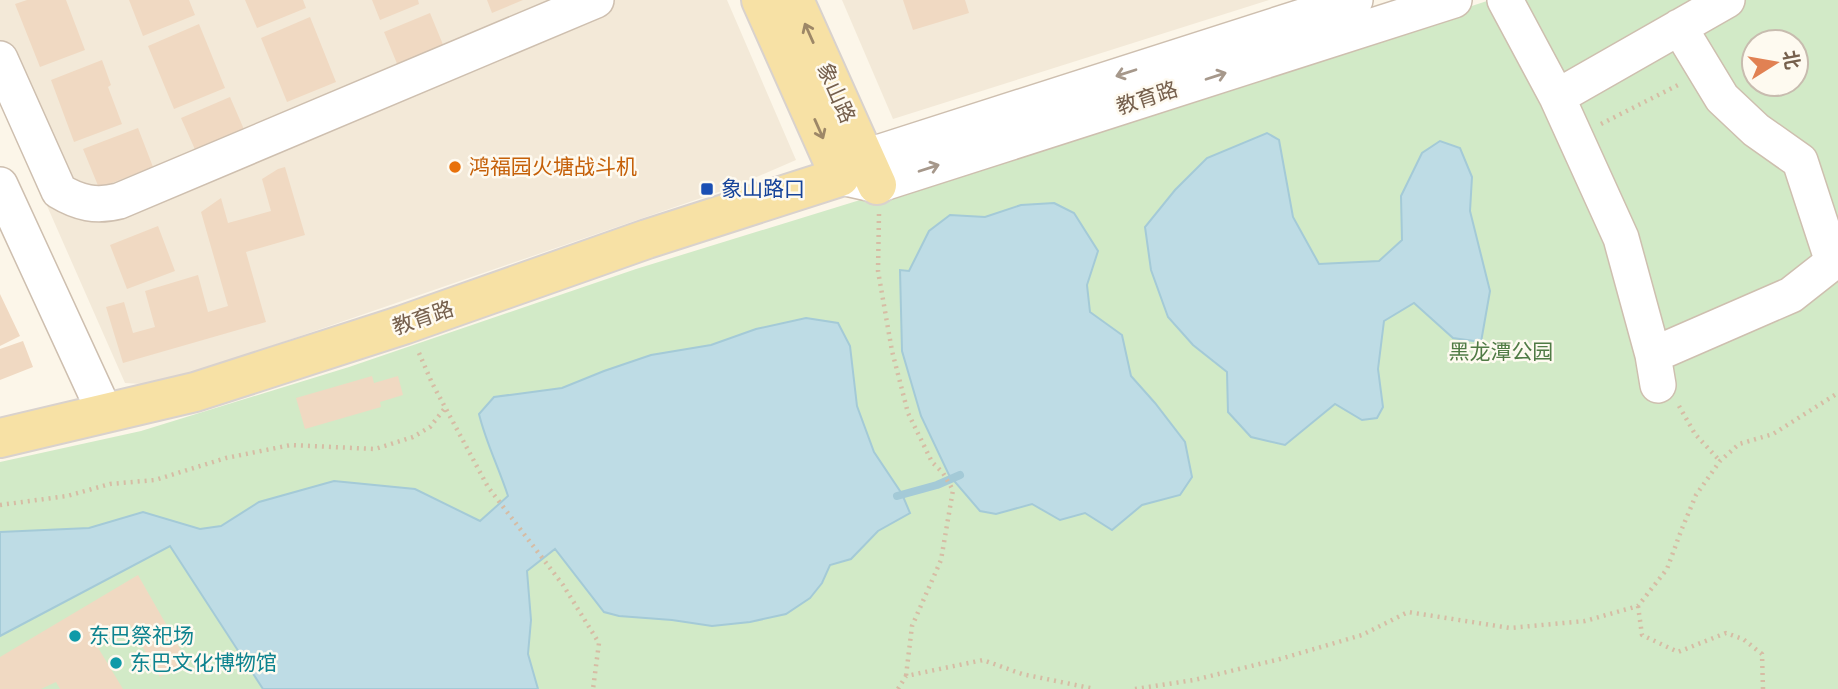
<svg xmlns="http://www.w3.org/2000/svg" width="1838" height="689" viewBox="0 0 1838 689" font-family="'DejaVu Sans','Noto Sans SC',sans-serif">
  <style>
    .residential { fill: #f3e9d8 }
    .green { fill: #d2eac7; fill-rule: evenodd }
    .water { fill: #bedce5; stroke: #a4cad7; stroke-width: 2 }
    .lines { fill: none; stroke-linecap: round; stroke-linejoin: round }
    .stream { stroke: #a4cad7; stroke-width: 8 }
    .building { fill: #f0d9c2 }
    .minor-casing { stroke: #cebfaf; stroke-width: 38 }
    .major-casing { stroke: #d9d2cd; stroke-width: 42 }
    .path { stroke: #d6bca4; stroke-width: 4.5; stroke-dasharray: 2 5; stroke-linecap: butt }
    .minor { stroke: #fff; stroke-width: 35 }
    .major { stroke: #f7e1a5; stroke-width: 38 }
    .oneway { stroke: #9d8767 }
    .oneway2 { stroke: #a6988b }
    .food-dot { fill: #e8710a; stroke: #fefaf0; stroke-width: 2.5 }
    .transit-dot { fill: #1a4fb4; stroke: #fefaf0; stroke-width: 2.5 }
    .culture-dot { fill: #0f9aa8; stroke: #fefaf0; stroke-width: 2.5 }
    .labels { text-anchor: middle; stroke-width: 5; stroke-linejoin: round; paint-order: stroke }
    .street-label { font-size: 21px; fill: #76604d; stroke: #fefaf0 }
    .food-label { font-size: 21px; fill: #c56008; stroke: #fefaf0; text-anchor: start }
    .transit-label { font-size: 21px; fill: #164399; stroke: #fefaf0; text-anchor: start }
    .park-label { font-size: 21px; fill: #507b45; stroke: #fefaf0 }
    .culture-label { font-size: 21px; fill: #0d838f; stroke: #fefaf0; text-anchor: start }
  </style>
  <rect width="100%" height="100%" fill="#fcf6e9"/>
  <!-- residential -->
  <path class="residential" d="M0,0h727l69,160 -60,26 -578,199 -33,-2 -125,-284z
    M842,0h427l-376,119z"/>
  <!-- green -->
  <path class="green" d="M1490,0h348v689h-1838v-227l141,-31 208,-64 287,-98 574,-177zM1754,42h42v42h-42z"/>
  <!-- water -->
  <path class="water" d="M1267,133l12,7 14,77 26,47 60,-3 23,-21 -1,-44 21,-43 18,-12 20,7 12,29 -2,34 20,80 -9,51 -28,-4 -39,-35 -30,18 -6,48 5,38 -6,11 -15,2 -27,-16 -50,41 -34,-8 -23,-25 -1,-40 -34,-27 -25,-28 -17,-47 -6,-43 30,-37 32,-32z
    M1054,203l20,10 24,38 -11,34 3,27 32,23 9,41 24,27 30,39 7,35 -12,18 -38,10 -30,25 -27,-17 -25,7 -28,-16 -36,10 -16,-3 -31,-36 -28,-59 -19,-65 -2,-81 9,1 20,-40 21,-16 35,2 36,-12z
    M806,318l32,5 12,23 7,60 17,46 28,42 8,19 -32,18 -27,28 -21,6 -8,18 -12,15 -24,16 -36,8 -38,4 -40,-6 -53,-4 -15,-4 -49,-63 -28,22 4,49 -3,34 10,35h-275l-93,-143 -170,90v-104l89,-4 54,-16 57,17 21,-3 38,-24 75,-21 81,8 65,32 28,-25c-9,-28 -22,-53 -29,-82l15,-17 68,-9 42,-17 47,-16 60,-10 45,-16z"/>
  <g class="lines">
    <!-- stream -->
    <path class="stream" d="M897,496l40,-11 23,-10"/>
  </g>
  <!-- building -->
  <path class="building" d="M27,0h39l19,50 -45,17 -25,-63z
    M129,0h60l6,15 -52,21z
    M245,0h58l3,8 -49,20z
    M372,0h46l1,4 -39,16z
    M487,0h36l-31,13z
    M903,0h62l4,13 -56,17z
    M430,13l14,34 -46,19 -14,-34z
    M310,17l26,65 -49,20 -26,-64z
    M199,24l26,64 -51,21 -26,-63z
    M102,60l9,25 -3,2 14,37 -48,18 -23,-62z
    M230,97l16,37 -49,20 -16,-36z
    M138,128l15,39 -54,21 -16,-39z
    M285,167l20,68 -59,17 20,70 -143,41 -17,-56 18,-5 9,31 22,-6 -10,-36 53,-16 10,37 20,-6 -27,-94 20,-14 7,25 43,-12 -9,-32 16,-10z
    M158,226l17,45 -48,18 -17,-44z
    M0,294l20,42 -20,10z
    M23,341l10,26 -33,13v-31z
    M372,376l2,7 24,-7 5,19 -23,7 1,5 -76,22 -9,-31z
    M138,575l49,86 -27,16 -30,-52 -33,21 26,43h-63l-4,-7 -15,7h-41v-32z"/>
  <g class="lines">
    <defs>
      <path id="minor" d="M1505,0l52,97 64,141 32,117 5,30
        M0,59l59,132c20,12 37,16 60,10l477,-201
        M1557,97l170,-97
        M843,175l22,-18 490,-157
        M850,179l27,6 577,-185
        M0,185l105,228
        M1653,355l138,-60 42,-33 -33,-101 -44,-31 -34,-32 -43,-71"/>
      <path id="major" d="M794,0l83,185
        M0,438l195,-46 208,-67 244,-86 193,-62 -79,-177"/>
    </defs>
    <!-- minor casing -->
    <use href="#minor" class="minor-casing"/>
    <!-- major casing -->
    <use href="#major" class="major-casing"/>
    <!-- path -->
    <path class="path" d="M1601,124l79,-40
      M879,214l-1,57 14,80 16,62 24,49 11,11 10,17 -12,70 -29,66 -6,50
      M419,353l13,30 56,104 75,98 36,58 -6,46
      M1679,406l16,28 25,27
      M0,505l67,-9 43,-12 45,-4 71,-22 65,-13 84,4 38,-12 17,-10 15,-19
      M1638,606l4,29 36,17 48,-19 17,6 19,15 1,35
      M898,689l8,-13 77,-16 39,14 73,15
      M1135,689l59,-9 86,-21 82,-24 46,-23 102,16 75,-7 53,-15 29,-37 14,-38 15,-36 24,-34 19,-17 34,-10 65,-41"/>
    <!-- minor -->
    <use href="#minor" class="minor"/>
    <!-- major -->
    <use href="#major" class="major"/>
  </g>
  <!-- one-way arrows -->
  <defs><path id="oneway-shaft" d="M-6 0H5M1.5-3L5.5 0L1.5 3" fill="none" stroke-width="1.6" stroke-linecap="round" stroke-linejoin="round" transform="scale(1.75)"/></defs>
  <g class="oneway">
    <use href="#oneway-shaft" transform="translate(809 33) rotate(-114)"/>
    <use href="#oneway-shaft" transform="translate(819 129) rotate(66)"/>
  </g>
  <g class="oneway2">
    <use href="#oneway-shaft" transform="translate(1126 73) rotate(162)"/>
    <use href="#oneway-shaft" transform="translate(1216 76) rotate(-18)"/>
    <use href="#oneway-shaft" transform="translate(929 168) rotate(-18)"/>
  </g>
  <!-- markers -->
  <circle class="food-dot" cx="455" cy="167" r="7"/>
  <rect class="transit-dot" x="700" y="182" width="14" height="14" rx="3.5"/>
  <g class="culture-dot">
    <circle cx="75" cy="636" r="7"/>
    <circle cx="116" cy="663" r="7"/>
  </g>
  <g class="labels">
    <!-- street labels -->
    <g class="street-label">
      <text transform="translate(836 93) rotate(66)" y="7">象山路</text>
      <text transform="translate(1147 98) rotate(-18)" y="7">教育路</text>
      <text transform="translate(423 318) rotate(-19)" y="7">教育路</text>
    </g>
    <!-- food labels -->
    <g class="food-label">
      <text x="469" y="174">鸿福园火塘战斗机</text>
    </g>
    <!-- transit labels -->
    <g class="transit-label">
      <text x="721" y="196">象山路口</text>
    </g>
    <!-- park labels -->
    <g class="park-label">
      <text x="1501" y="359">黑龙潭公园</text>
    </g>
    <!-- culture labels -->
    <g class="culture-label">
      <text x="89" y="643">东巴祭祀场</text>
      <text x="130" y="670">东巴文化博物馆</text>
    </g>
  </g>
  <!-- north arrow -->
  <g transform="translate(1775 63) rotate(79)"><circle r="33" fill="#fefaf0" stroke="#c8bcaf" stroke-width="2"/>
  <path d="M0-5L12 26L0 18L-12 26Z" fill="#e18153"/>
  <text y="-10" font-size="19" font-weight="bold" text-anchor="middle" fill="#76604d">北</text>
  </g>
</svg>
